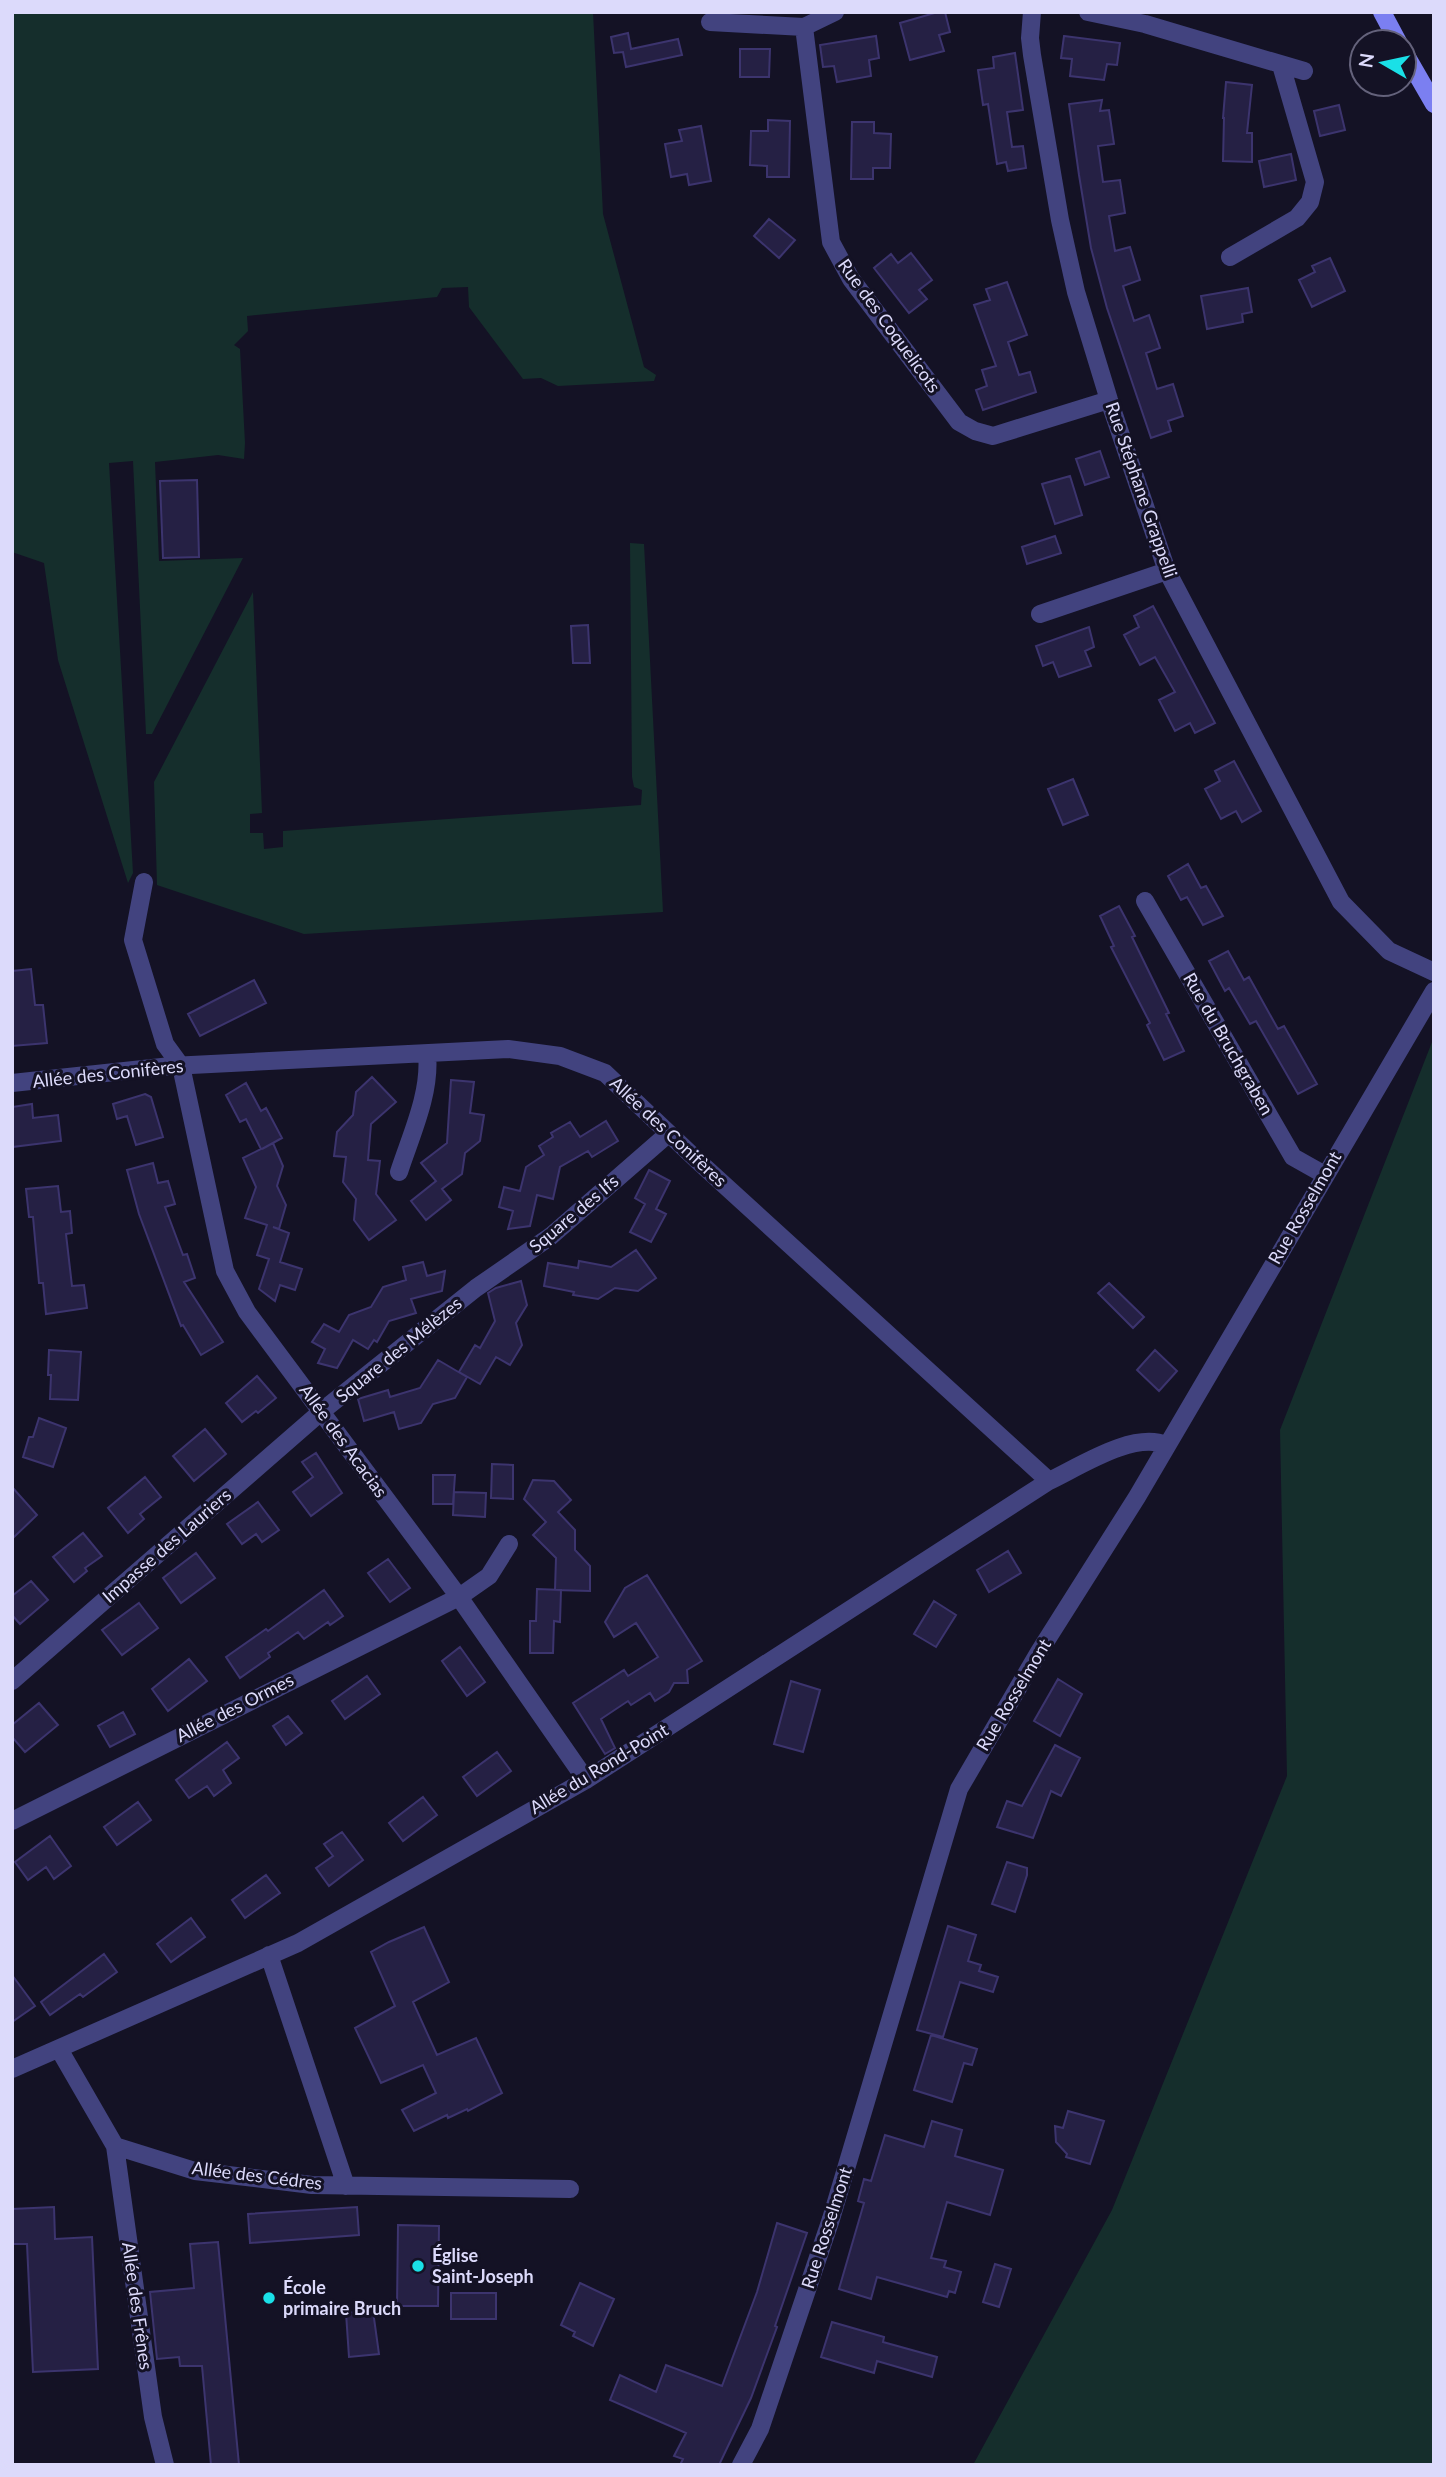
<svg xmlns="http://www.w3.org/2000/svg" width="1446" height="2477" viewBox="0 0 1446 2477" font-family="Lato,sans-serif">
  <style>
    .green { fill: #152e2c }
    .building { fill: #252044; stroke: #3c346e; stroke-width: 2 }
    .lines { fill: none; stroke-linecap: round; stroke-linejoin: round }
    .minor { stroke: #42437f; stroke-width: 18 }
    .secondary { stroke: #7b7ff1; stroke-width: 18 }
    .poi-dot { fill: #1ae0e7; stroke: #141225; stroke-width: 2.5 }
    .labels { text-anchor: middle; stroke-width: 6; stroke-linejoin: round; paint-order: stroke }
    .street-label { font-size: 18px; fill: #dcdafb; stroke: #141225 }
    .poi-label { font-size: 18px; font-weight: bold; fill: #dcdafb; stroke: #141225; text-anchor: start }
  </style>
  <rect width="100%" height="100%" fill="#141225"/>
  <!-- green -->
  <path class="green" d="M12,12h581l10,202 41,153 12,8 -2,6 -96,5 -17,-8 -18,1 -54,-72 -1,-20 -26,1 -5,9 -190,19 1,15 -14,14 6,4 5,94 -1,16 -26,-4 -63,7 4,99 84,-3 -91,176h-6l-13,-273 -24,2 24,410 -5,10 -70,-223 -14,-97 -32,-11z
    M630,543l14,1 19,368 -359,22 -147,-49 -3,-103 99,-190 9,221 -12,1v19h13l1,16 19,-2v-16l358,-26 1,-15 -8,-3 -2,-10z
    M1434,1037v1428h-461l139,-255 175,-434 -7,-346z"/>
  <!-- building -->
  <path class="building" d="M938,12h7l5,20 -11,3 5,16 -34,9 -10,-37z
    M628,33l3,16 47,-10 4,16 -56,12 -3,-15 -9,1 -3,-16z
    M876,36l3,22 -10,2 2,16 -34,6 -3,-16 -11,1 -3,-22z
    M1064,36l56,7 -3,22 -10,-1 -3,16 -34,-4 2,-17 -11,-1z
    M740,49h30l-1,28h-29z
    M1015,53l8,57 -16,2 5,35 11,-1 3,22 -18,3 -2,-9 -9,2 -9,-60 -5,1 -5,-35 16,-2 -1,-11z
    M1226,82l26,3 -5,48h5v29l-29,-1 1,-43h-1z
    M1102,100l-2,11 9,-1 5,34 -16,2 5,36 17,-2 5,33 -16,3 6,35 15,-4 10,33 -17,6 11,35 15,-6 11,33 -14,5 11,36 16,-5 10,32 -15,5 3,10 -20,7 -44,-130 -16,-60 -12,-73 -10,-71z
    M1339,105l6,25 -25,6 -6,-25z
    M768,120l22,1 -1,56h-22v-11l-17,-1 1,-34h17z
    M852,122h22v11l17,1 -1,34h-17v11h-22z
    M701,126l10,55 -22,4 -2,-11 -16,3 -6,-33 17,-3 -3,-11z
    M1291,154l5,26 -32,7 -5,-26z
    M769,219l26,21 -16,18 -25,-22z
    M911,253l21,27 -13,10 8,9 -18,14 -35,-45 17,-14 7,9z
    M1330,258l15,33 -33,16 -13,-27 16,-8 -3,-6z
    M1007,282l20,53 -19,7 11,33 11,-3 6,20 -53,18 -7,-20 11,-4 -5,-16 14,-4 -22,-61 16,-5 -4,-11z
    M1248,288l4,24 -10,2 1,8 -36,7 -6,-33z
    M1100,451l9,26 -24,8 -9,-26z
    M1070,476l12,39 -27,9 -13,-40z
    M197,480l2,77 -36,1 -3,-77z
    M1055,536l6,17 -34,11 -5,-17z
    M1153,606l62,117 -20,10 -5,-10 -15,8 -16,-31 16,-8 -20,-35 -15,8 -16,-30 15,-8 -5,-11z
    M588,625l2,38h-17l-2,-37z
    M1089,627l5,20 -9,4 6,15 -32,11 -6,-15 -10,4 -7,-20z
    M1234,761l27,50 -19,11 -6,-11 -15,8 -16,-30 15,-8 -5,-10z
    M1073,779l15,36 -25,10 -15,-36z
    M1188,864l13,24 5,-2 17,30 -20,9 -16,-28 -6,3 -13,-24z
    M1119,906l16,30 -3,1 37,76 -3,1 18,37 -20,9 -17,-35 3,-2 -39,-76 3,-1 -14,-30z
    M1228,951l16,29 5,-3 29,52 6,-3 33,58 -19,10 -42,-73 -6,3 -21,-36 -4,3 -16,-30z
    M31,969l4,36h8l4,38 -35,3v-75z
    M254,980l12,23 -66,33 -12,-22z
    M372,1077l24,25 -25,22 -3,36 12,1 -4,33 20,26 -27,20 -15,-20 2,-21 -13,-17 3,-25 -12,-1 3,-24 16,-17 3,-23z
    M451,1080l23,2 -4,31 14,2 -4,26 -15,12 -3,21 -20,15 9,11 -25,20 -15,-19 25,-20 -15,-18 26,-20z
    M246,1083l15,28 5,-3 16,30 -20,11 11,-6 10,23 -6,20 9,19 -7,24 -6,-2 16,6 -9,29 22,7 -7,21 -15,-5 -5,16 -16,-12 10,-30 -12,-4 10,-30 -22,-7 11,-31 -13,-29 18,-9 -15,-30 -6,3 -14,-27z
    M145,1094l6,3 12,40 -27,8 -9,-29 -10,3 -4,-15z
    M32,1104l1,14 25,-3 3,26 -49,6v-40z
    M606,1121l12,20 -26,16 -4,-6 -28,16 -7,32 -16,-4 -7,31 -22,3 5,-18 -14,-4 5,-20 16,4 6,-24 18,-12 -5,-9 14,-9 -2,-4 19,-11 10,15z
    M153,1163l5,20 10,-2 7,23 -10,3 18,48 4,-1 8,24 -11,4 39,60 -22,13 -18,-30 -2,1 -42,-112 -12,-44z
    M649,1170l21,11 -14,28 10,5 -15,28 -21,-10 15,-28 -10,-6z
    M58,1186l3,26 9,-1 2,22 -6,1 6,52 12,-1 3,23 -41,6 -3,-31h-4l-6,-66h-4l-3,-28z
    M636,1250l20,28 -18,13 -23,-3 -17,11 -25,-4 1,-3 -30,-6 4,-23 30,5 1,-7 32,6z
    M423,1262l4,14 18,-5 -3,20 -31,8 5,14 -27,8 -12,21 -3,-2 -6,9 -15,-9 -16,28 -19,-5 7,-14 -13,-7 12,-18 15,8 10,-17 22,-8 12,-20 23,-7 -3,-13z
    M521,1281l6,24 -11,18 6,22 -12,20 -14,-8 -16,27 -21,-12 16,-27 5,3 15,-27 -7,-28 8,-5z
    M1109,1283l35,34 -11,11 -35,-35z
    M49,1350l32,2 -3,48 -28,-1 1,-24h-3z
    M1155,1350l22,21 -18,20 -22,-21z
    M438,1360l29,17 -12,21 -22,6 -12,19 -22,6 -5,-17 -30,9 -6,-22 30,-9 2,7 30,-9z
    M257,1376l19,22 -18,15 -2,-2 -14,11 -16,-19z
    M39,1418l27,10 -13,39 -30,-10 6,-20h4z
    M205,1429l21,25 -32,27 -21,-25z
    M316,1453l26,40 -31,23 -18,-24 20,-15 -11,-15z
    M492,1464l21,1v34l-22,-1z
    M433,1475h22l-2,29h-20z
    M145,1477l16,20 -21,17 4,5 -16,14 -20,-25z
    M533,1480l21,1 17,19 -13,12 17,18v20l15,16v25l-35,-1 1,-32 -23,-23 13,-13 -22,-23z
    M12,1487l25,28 -25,24z
    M454,1492l32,1 -1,24 -32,-2z
    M258,1502l21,28 -17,12 -6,-8 -14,10 -15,-20z
    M83,1533l19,23 -17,12 2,3 -13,11 -21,-25z
    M1008,1551l13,22 -32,19 -12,-22z
    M196,1553l19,25 -34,25 -18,-25z
    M388,1559l22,29 -20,14 -22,-29z
    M647,1575l55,86 -15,9 1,13h-14l-5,9 -14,9 -5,-8 -19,12 -3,-4 -27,18 14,29 -10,6 -32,-51 51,-33 4,6 30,-19 -22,-34 -22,14 -9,-15 20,-34z
    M31,1581l17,19 -28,24 -8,-9v-19z
    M537,1589l24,1 -1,32 -6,-1 -1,32h-23v-32h6z
    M324,1590l19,26 -13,9 -2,-3 -24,17 -6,-7 -30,21 2,4 -30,21 -14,-21 40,-28 2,2z
    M934,1601l22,14 -20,32 -22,-13z
    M139,1603l19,25 -36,27 -20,-25z
    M460,1647l25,35 -18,14 -25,-35z
    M189,1659l18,22 -39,30 -16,-22z
    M367,1676l13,18 -35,25 -13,-18z
    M1058,1679l24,15 -22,42 -26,-15z
    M791,1681l29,9 -17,62 -29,-8z
    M39,1703l19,22 -33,27 -13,-15v-12z
    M123,1712l12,22 -25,13 -12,-21z
    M288,1716l14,17 -16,12 -13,-19z
    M227,1742l12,16 -16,12 8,13 -17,13 -7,-10 -18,12 -13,-18z
    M1055,1745l25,13 -19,38 -10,-5 -18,47 -36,-11 10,-26 15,5z
    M497,1752l14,19 -34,25 -14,-19z
    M423,1797l14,18 -34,26 -14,-18z
    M138,1802l13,18 -34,25 -13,-18z
    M342,1832l21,28 -34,26 -13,-18 17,-12 -9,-12z
    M50,1836l21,30 -17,13 -8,-12 -18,13 -13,-18z
    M1007,1862l20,6v7l-12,37 -23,-8z
    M266,1875l14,18 -35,25 -13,-18z
    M191,1918l14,19 -34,25 -14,-18z
    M948,1926l28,9 -8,26 13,4 -2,6 19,6 -5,15 -33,-10 -17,55 -26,-7z
    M424,1927l25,55 -36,20 24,53 39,-17 26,55 -34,18 -1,-2 -19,9 -1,-3 -33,16 -12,-21 34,-17 -13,-28 -42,18 -26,-55 40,-22 -24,-54 18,-10z
    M104,1954l13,18 -34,25 -3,-3 -30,21 -9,-13z
    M12,1975l23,31 -23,16z
    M931,2035l46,14 -5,16 -8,-2 -12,39 -38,-12z
    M1068,2111l36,10 -14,43 -24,-7 1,-3 -11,-12 -1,-16 8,2z
    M932,2121l30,9 -7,26 48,14 -13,45 -43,-13 -16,56 15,3 -2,6 17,5 -6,21 -6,-2 -2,6 -70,-20 -6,22 -32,-10 25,-86 -6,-2 6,-22 7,2 14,-46 39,12z
    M54,2207l1,32 37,-2 6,132 -65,3 -6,-128h-15v-35z
    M357,2207l2,28 -109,8 -2,-29z
    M777,2223l30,10 -32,93 2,1 -26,71 -32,67h-39l3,-6 -9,-3 12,-23 -76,-33 10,-25 36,17 10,-27 56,21 35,-94z
    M398,2225l41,1 -1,80h-41z
    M218,2242l21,223h-28l-9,-99h-22l-1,-9 -22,2 -7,-67 44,-4 -4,-44z
    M995,2264l16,5 -12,38 -16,-5z
    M580,2283l34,16 -21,47 -20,-10 2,-4 -14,-7z
    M451,2293h45v26h-45z
    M373,2311l6,43 -30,3 -3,-44z
    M832,2322l52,15 -1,5 54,15 -5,20 -55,-16 -3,12 -53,-16z"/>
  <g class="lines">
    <!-- minor -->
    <path class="minor" d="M1032,12l-2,26 2,17 28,165 16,72 33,108 58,171 174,331 48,49 45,21
      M1088,12l57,12 159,47
      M710,22l94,5 31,-15
      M804,27l27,215 20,37 108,143 16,9 18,5 116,-36
      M1230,257l67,-39 13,-16 5,-20 -34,-117
      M1040,614l127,-43
      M144,882l-11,58 32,104 16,22 44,205 22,41 212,285 127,183
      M1145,901l148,256 32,18
      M12,1083l159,-17 337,-17 52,7 45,17 93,88 351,320
      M399,1172c12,-37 32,-79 28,-118
      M12,1681l310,-270 154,-123 75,-52 117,-102
      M12,1821l447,-224 30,-21 20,-32
      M269,1955l77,231
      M59,2049l56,97 80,25 117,14 258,4
      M12,2069l286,-126 288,-163 463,-299c30,-14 84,-50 117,-36
      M115,2146l38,271 12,48
      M741,2465l19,-36 71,-210 128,-430 80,-137 98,-155 297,-506"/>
    <!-- secondary -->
    <path class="secondary" d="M1382,12l16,30
      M1404,52l30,52"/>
  </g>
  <!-- markers -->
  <g class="poi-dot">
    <circle cx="418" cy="2266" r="7"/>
    <circle cx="269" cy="2298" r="7"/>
  </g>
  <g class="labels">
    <!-- street labels -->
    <g class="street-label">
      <text transform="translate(889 326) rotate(54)" y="6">Rue des Coquelicots</text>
      <text transform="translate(1141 490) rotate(71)" y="6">Rue Stéphane Grappelli</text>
      <text transform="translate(1228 1044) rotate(60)" y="6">Rue du Bruchgraben</text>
      <text transform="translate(108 1074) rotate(-6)" y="6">Allée des Conifères</text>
      <text transform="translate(668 1132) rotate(43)" y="6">Allée des Conifères</text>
      <text transform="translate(1305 1208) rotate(-60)" y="6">Rue Rosselmont</text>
      <text transform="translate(574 1214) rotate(-40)" y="6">Square des Ifs</text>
      <text transform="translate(399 1350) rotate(-39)" y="6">Square des Mélèzes</text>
      <text transform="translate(343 1441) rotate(54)" y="6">Allée des Acacias</text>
      <text transform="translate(167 1546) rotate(-41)" y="6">Impasse des Lauriers</text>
      <text transform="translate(1014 1695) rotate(-59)" y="6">Rue Rosselmont</text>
      <text transform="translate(235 1708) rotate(-27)" y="6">Allée des Ormes</text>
      <text transform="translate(599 1769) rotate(-31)" y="6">Allée du Rond-Point</text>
      <text transform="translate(257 2176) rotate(7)" y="6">Allée des Cédres</text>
      <text transform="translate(827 2228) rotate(-72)" y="6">Rue Rosselmont</text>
      <text transform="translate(137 2306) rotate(82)" y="6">Allée des Frênes</text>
    </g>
    <!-- poi labels -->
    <g class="poi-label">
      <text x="432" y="2262">Église<tspan x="432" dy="21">Saint-Joseph</tspan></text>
      <text x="283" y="2294">École<tspan x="283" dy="21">primaire Bruch</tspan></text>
    </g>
  </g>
  <!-- border -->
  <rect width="1446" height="2477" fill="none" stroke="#dcdafb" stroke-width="28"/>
  <!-- north arrow -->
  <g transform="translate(1383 63) rotate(279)"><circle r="33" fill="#141225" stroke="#64627b" stroke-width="2"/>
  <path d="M0-5L12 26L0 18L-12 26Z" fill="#1ae0e7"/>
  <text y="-10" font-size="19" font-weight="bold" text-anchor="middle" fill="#dcdafb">N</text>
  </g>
</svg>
